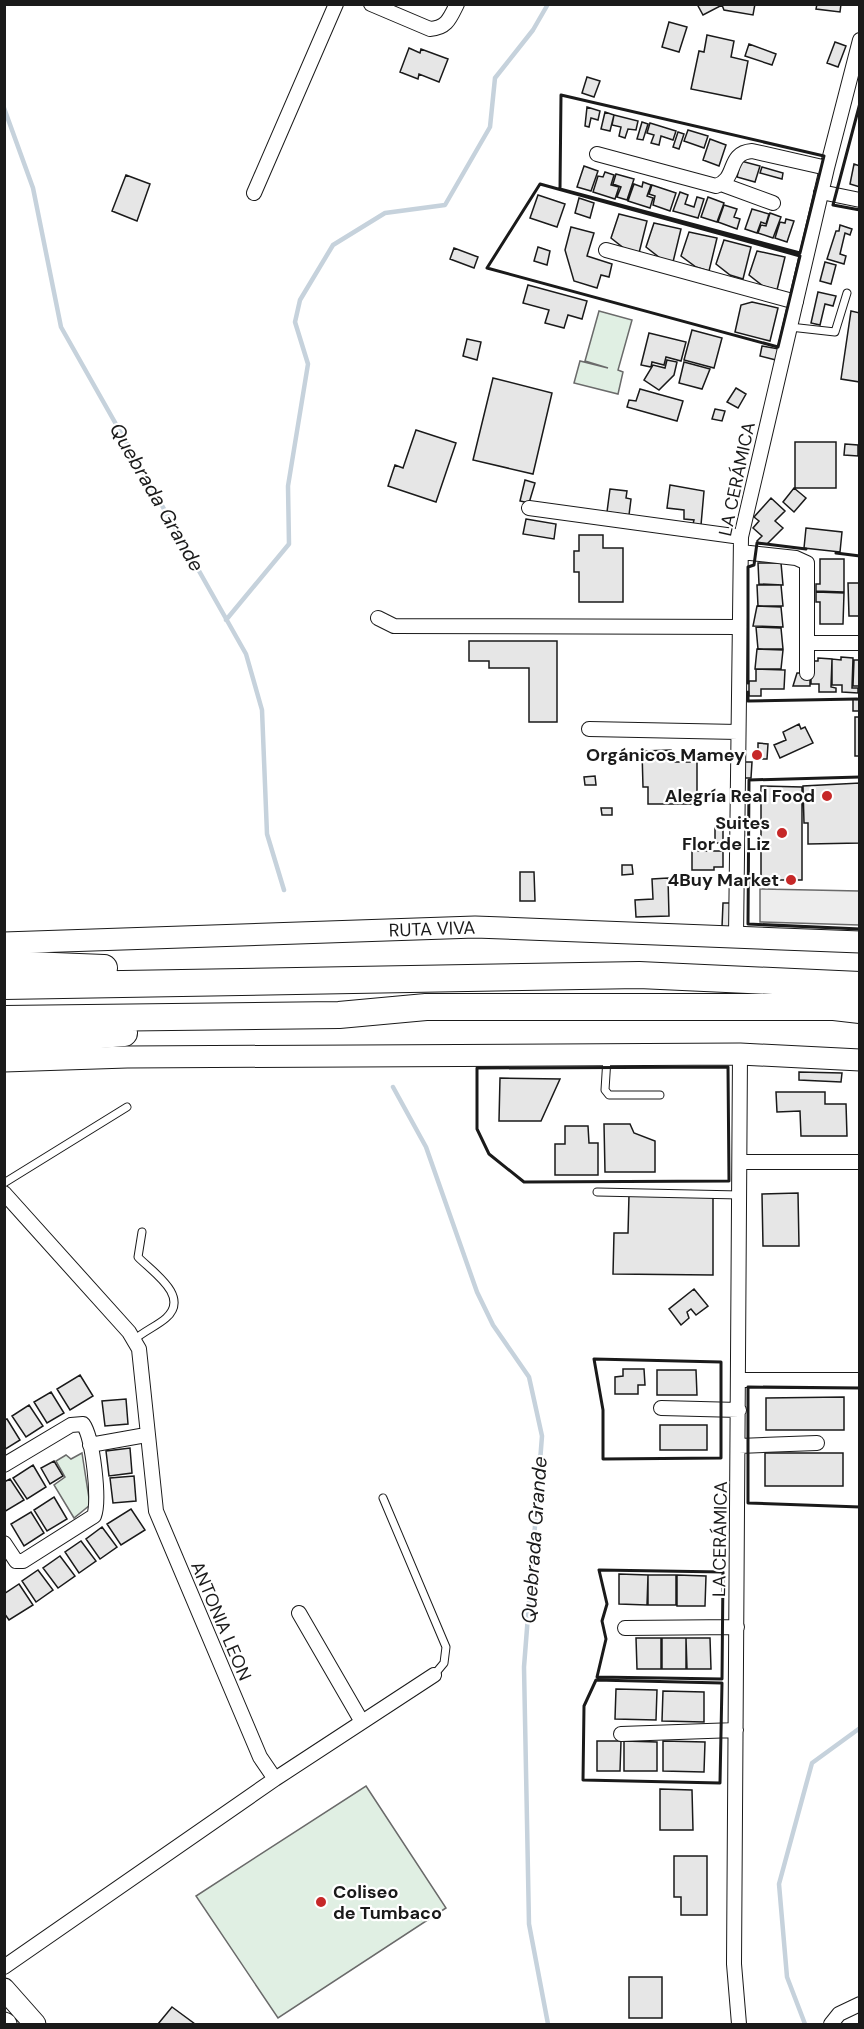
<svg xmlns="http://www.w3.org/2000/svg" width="864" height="2029" viewBox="0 0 864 2029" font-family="'DM Sans',sans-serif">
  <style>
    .green { fill: #e0efe3; stroke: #6a6a6a; stroke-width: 1.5 }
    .parking { fill: #ededed; stroke: #6a6a6a; stroke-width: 1.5 }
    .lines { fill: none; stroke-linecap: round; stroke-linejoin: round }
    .stream { stroke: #c6d2dc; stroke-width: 4.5 }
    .building { fill: #e6e6e6; stroke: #1a1a1a; stroke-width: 1.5 }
    .lane-casing { stroke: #1a1a1a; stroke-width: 9 }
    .street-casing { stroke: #1a1a1a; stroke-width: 16 }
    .primary-casing { stroke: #1a1a1a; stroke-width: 23 }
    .highway-casing { stroke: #1a1a1a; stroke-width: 28 }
    .lane { stroke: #fff; stroke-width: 7 }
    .street { stroke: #fff; stroke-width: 14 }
    .primary { stroke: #fff; stroke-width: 21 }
    .highway { stroke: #fff; stroke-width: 26 }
    .wall { stroke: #1a1a1a; stroke-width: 3 }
    .poi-dot { fill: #c62828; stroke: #fff; stroke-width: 2 }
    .labels { text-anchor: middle; stroke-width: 4.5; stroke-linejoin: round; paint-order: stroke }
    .street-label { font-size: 18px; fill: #1a1a1a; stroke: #fff }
    .poi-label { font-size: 18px; font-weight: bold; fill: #1a1a1a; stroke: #fff; text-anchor: end }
    .water-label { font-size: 20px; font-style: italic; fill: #1a1a1a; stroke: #fff }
  </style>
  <rect width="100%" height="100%" fill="#fff"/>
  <!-- green -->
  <path class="green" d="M599,311l33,9 -14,50 5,2 -5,22 -44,-11 6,-22 28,7 -23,-7z
    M82,1453l8,52 -16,13 -20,-33 11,-8 -9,-16 10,-6 5,4z
    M366,1786l80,122 -168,110 -82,-122z"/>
  <!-- parking -->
  <path class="parking" d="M760,889l99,2v34l-99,-3z"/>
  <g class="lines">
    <!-- stream -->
    <path class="stream" d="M4,108l29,80 28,139 185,327 16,56 5,124 17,56
      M226,620l63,-76 -1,-58 20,-122 -13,-42 5,-22 33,-55 52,-32 60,-8 45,-78 5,-49 38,-48 15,-26
      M393,1087l33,60 51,145 16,33 36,52 13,59 -18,231 5,257 19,100
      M805,2024l-18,-47 -8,-93 33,-121 48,-35"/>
  </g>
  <!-- building -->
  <path class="building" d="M697,4h58l-2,11 -29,-5 -2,-5 -19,10z
    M817,4h24l-1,8 -24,-3z
    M669,22l18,5 -8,25 -17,-5z
    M707,35l27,6 -3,16 17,4 -7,38 -50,-10 8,-38 5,1z
    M835,42l11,4 -8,21 -11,-4z
    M749,44l27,10 -4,11 -27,-9z
    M409,48l11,5 1,-4 27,10 -9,23 -20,-8 -1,5 -18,-7z
    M587,77l13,4 -6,16 -12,-4z
    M587,107l13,4 -2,9 -7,-2 -2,9 -4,-1z
    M605,112l9,3 -4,16 -9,-2z
    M614,115l24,6 -2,9 -8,-1 -3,9 -6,-2 2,-9 -9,-2z
    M642,122l6,2 -5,16 -6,-1z
    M650,123l26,8 -3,9 -12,-4 -2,9 -8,-2 3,-8 -7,-2z
    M688,130l20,6 -4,12 -20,-7z
    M678,132l6,2 -5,15 -6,-2z
    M710,139l16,6 -7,21 -16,-6z
    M741,161l19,5 -5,16 -18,-5z
    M854,164l6,2v21l-10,-3z
    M584,166l14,5 -7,20 -14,-4z
    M762,167l21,6 -1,6 -22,-6z
    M605,172l9,3 -3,10 8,2 -4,12 -22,-7 5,-16 5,1z
    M616,174l18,5 -7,21 -10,-3 4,-10 -8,-3z
    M126,175l24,9 -13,37 -25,-10z
    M643,182l8,3 -4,11 6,2 -3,10 -22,-7 6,-17 8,3z
    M652,185l24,8 -6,18 -17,-6 2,-9 -6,-2z
    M680,192l8,3 -3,9 9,3 3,-10 7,2 -6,19 -25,-7z
    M538,195l27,9 -8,23 -27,-9z
    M708,197l16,6 -7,19 -16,-5z
    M579,198l15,5 -4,15 -15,-5z
    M724,205l13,4 -3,8 6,2 -3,10 -19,-7z
    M752,209l17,5 -3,10 -5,-2 -4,11 -12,-4z
    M770,213l11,4 -8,21 -15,-5 3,-8 5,1z
    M619,214l28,7 -8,32 -14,-4 -14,-11z
    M786,219l8,2 -7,21 -12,-4 5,-16 5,1z
    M654,223l27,6 -8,33 -13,-4 -14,-11z
    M840,225l12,4 -2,6 -5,-2 -5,21 6,2 -2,8 -17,-5 9,-28h3z
    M571,227l23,6 -7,23 25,8 -3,13 -8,-2 -4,13 -23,-7 -9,-31z
    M689,232l28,6 -8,33 -13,-4 -15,-11z
    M724,240l27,7 -8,32 -13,-4 -14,-11z
    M538,247l12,4 -3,14 -13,-4z
    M454,248l24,9 -4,11 -24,-9z
    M757,251l28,6 -8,33 -14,-4 -14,-11z
    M825,262l11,3 -5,19 -11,-3z
    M528,285l59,16 -5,18 -14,-4 -4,13 -19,-5 4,-13 -26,-7z
    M818,292l18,4 -3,10 -8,-2 -5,21 -9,-2z
    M752,302l26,6 -8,33 -35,-9 6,-27z
    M851,311l9,2v69l-19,-3z
    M692,330l30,8 -8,30 -30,-8z
    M649,333l37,9 -5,19 -15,-4 -2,8 -12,-3 -1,5 -10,-2z
    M467,339l14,3 -4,18 -14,-4z
    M762,346l17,3 -3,11 -16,-4z
    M667,360l10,2 -3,13 -15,15 -15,-10 9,-15 12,3z
    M684,362l26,7 -8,20 -23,-6z
    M493,378l59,15 -19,81 -60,-14z
    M736,388l10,6 -8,14 -11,-6z
    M640,389l43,12 -6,20 -50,-14 2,-7 7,1z
    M715,409l10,2 -3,10 -10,-2z
    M416,430l40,13 -20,59 -48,-16 7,-21 8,3z
    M795,442h41v46h-41z
    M845,444l13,1v11l-14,-1z
    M525,480l10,3 -6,20 -9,-2z
    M670,485l34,6 -3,34 -8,-1 1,-4 -10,-1v-9l-17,-2z
    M794,488l12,10 -12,14 -11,-10z
    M610,489l17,2 -1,7 5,1 -2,16 -22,-3z
    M771,498l14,13 -10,10 8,7 -16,16h-7l-3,-3 5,-5 -9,-8 6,-7 -5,-4z
    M526,519l30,5 -2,15 -31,-5z
    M806,528l36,4 -2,20 -36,-4z
    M579,535h24v13h20v54h-44v-30h-5v-21h5z
    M820,559h24v33l-28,-1v-7h4z
    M758,563h23l2,22 -24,-1z
    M848,583h12v43l-1,-10h-10z
    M757,585h24l2,21h-25z
    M816,592l28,1 -1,31h-23v-22h-4z
    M757,606l24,1 2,20 -30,-1z
    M756,627l25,1 2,21h-25z
    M469,641h88v81h-28v-54h-40v-7h-20z
    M757,649l26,1 -2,19h-26z
    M841,657l12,1 -1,30h6v5l-16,-1v-7h-10v-26l9,1z
    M818,658l14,1 -1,28 5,1v4h-17v-8h-8v-23h7z
    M854,660h6v26h-7z
    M756,669l29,1 -1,19h-23v7h-12v-15h7z
    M797,673h13v13h-17z
    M853,699l7,1v11h-7z
    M855,717h5v39h-5z
    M799,724l2,5 4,-2 8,16 -33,15 -6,-13 12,-5 -3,-8z
    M758,743l10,1 -1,15h-9z
    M671,750v12h26v42h-49v-17h-5l-1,-36z
    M744,762h8l-1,16h-7z
    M595,776l1,9h-11l-1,-8z
    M860,783v60l-52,1v-21h-4l-1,-37z
    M761,786l41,1v93h-41z
    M601,808h11v7h-10z
    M715,828h8v15h-8z
    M692,851h31v16h-9v3h-22z
    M622,865h10l1,9 -11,1z
    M520,872h14l1,29h-15z
    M668,878l1,38 -33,1 -1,-17 18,-1 -1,-20z
    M723,903h12l-1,24h-12z
    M799,1072l43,1 -1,9 -42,-2z
    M500,1078l60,1 -19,42h-42z
    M776,1092h49v12h21l1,32h-46l-1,-25 -23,1z
    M604,1124h26l4,9 21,8v31h-50z
    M565,1126h23l1,17h9v32h-43v-31h10z
    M798,1193l1,53h-36l-1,-52z
    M629,1195l84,1v79l-100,-1 1,-41h14z
    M694,1289l14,17 -12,9 -5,-6 -4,3 2,6 -8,7 -12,-16z
    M623,1369h21l1,16h-7v9h-23v-17l8,-1z
    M657,1370h39l1,25h-40z
    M80,1375l13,21 -23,14 -13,-21z
    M51,1392l13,21 -17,10 -13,-21z
    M844,1397v33h-78v-32z
    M126,1399l2,25 -23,2 -3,-25z
    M29,1405l14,21 -17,11 -14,-21z
    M7,1419l13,21 -16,10v-30z
    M660,1425h47v25h-47z
    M130,1448l2,25 -23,3 -3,-25z
    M765,1453h78v33h-78z
    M54,1461l9,15 -13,8 -9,-16z
    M33,1465l13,22 -19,12 -14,-21z
    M134,1476l2,25 -23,2 -3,-25z
    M10,1479l14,21 -20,12v-30z
    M54,1497l13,22 -20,12 -13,-21z
    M131,1509l14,21 -24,15 -14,-21z
    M31,1512l13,21 -20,13 -13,-22z
    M102,1527l15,20 -17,12 -14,-20z
    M81,1541l15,20 -17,12 -14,-21z
    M60,1556l15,20 -17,12 -15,-20z
    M38,1570l15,20 -17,12 -14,-21z
    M619,1574l29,1 -1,30 -28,-1z
    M648,1575h28v30h-28z
    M677,1575l29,1 -1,30h-28z
    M19,1584l14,21 -24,15 -5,-7v-19z
    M636,1638h25v31h-24z
    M662,1638h24v31h-24z
    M686,1638h24l1,31h-24z
    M616,1689l41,1 -1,30 -41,-1z
    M663,1691l41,1v30l-42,-1z
    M597,1741h24l-1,30h-23z
    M624,1741l33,1v29h-33z
    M663,1741l42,1 -1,30 -41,-1z
    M660,1789l32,1 1,40h-33z
    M674,1856h33v59h-26v-18h-7z
    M629,1977h33v41h-33z
    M172,2007l23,17h-37z"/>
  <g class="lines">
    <defs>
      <path id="lane" d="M790,327l45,5 12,-39
        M607,1058l-2,32 4,5h51
        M4,1183l123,-76
        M597,1192l143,3
        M134,1340c10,-9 23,-14 32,-22 25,-22 -15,-47 -28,-61l4,-25
        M383,1498l63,149 -2,16 -10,12"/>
      <path id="street" d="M371,4l59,25c17,-1 20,-11 27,-25
        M597,154l119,32c22,-7 10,-33 36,-35l75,17
        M721,184l52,19
        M821,192l39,8
        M254,193l82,-189
        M606,250l190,52
        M529,508l212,29
        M741,552l55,6 11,5v110
        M378,618l16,8 346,1
        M807,643h53
        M589,729l149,3
        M736,936l5,-399 86,-369 33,-128
        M740,1162h120
        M4,1193l125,139 10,17 17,162 104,246 15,22
        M739,1380h121
        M661,1408l78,2
        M90,1445l56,-10
        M739,1446l78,-3
        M4,1465l67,-40 12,-1c10,14 17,77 11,92l-71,45h-7l-12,-18
        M299,1613l63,109
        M625,1628l112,-1
        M621,1734l115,-4
        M4,1967l271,-188 159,-104
        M739,2024l-5,-60 6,-910
        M831,2024l8,-10 21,-10"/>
      <path id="primary" d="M4,943l471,-16 385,15
        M4,1061l123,-4 613,-3 120,6
        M4,1989l31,35
        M4,2023l2,1"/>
      <path id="highway" d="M4,964l100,4
        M4,986l635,-11 221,10
        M4,1019l335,-4 87,-8h408l26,3
        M4,1043l120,-10"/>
    </defs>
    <!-- lane casing -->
    <use href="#lane" class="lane-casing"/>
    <!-- street casing -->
    <use href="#street" class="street-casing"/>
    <!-- primary casing -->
    <use href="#primary" class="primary-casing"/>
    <!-- highway casing -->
    <use href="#highway" class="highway-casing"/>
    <!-- lane -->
    <use href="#lane" class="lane"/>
    <!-- street -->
    <use href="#street" class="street"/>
    <!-- primary -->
    <use href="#primary" class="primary"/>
    <!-- highway -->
    <use href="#highway" class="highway"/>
    <!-- wall -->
    <path class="wall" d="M561,95l263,61 -24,97 -240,-64z
      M860,103l-27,102 27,5
      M540,184l260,72 -22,91 -291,-79z
      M836,553l24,3
      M748,683v-116l6,-2 3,-22 49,6
      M748,692v9l109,-2
      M860,777l-111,3 -1,144 112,5
      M728,1067l1,114 -205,1 -35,-28 -12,-25v-61z
      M594,1359l127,3v96l-118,1v-49z
      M860,1388l-112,-1v116l112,4
      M599,1570l124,2 -1,107 -125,-2 9,-38 -4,-18 5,-17z
      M596,1680l126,3 -2,100 -137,-3 1,-74z"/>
  </g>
  <!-- markers -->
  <g class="poi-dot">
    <circle cx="757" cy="755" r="6"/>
    <circle cx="827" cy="796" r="6"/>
    <circle cx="782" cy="833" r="6"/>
    <circle cx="791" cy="880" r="6"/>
    <circle cx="321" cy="1902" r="6"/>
  </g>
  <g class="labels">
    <!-- street labels -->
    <g class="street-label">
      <text transform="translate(737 479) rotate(-78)" y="6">LA CERÁMICA</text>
      <text transform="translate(432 929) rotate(-2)" y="6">RUTA VIVA</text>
      <text transform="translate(720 1539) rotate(-89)" y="6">LA CERÁMICA</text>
      <text transform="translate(221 1621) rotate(67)" y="6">ANTONIA LEON</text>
    </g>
    <!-- poi labels -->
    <g class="poi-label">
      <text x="745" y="761">Orgánicos Mamey</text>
      <text x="815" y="802">Alegría Real Food</text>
      <text x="770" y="829">Suites<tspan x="770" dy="21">Flor de Liz</tspan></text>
      <text x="779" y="886">4Buy Market</text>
      <text x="333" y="1898" text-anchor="start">Coliseo<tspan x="333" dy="21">de Tumbaco</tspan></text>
    </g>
    <!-- water labels -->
    <g class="water-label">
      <text transform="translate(157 497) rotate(60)" y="7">Quebrada Grande</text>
      <text transform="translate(534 1540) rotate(-86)" y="7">Quebrada Grande</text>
    </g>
  </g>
  <!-- border -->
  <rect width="864" height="2029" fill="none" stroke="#1a1a1a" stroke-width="12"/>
</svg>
